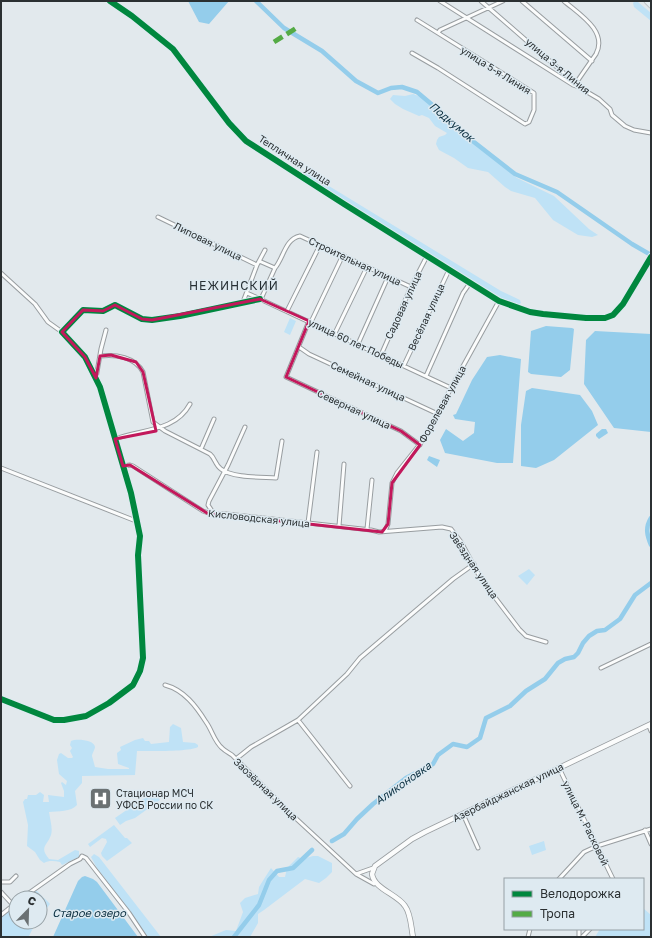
<svg xmlns="http://www.w3.org/2000/svg" width="652" height="938" viewBox="0 0 652 938" font-family="'Golos Text',sans-serif">
  <style>
    .green { fill: #bfe2f6 }
    .water { fill: #94cdeb }
    .lines { fill: none; stroke-linecap: round; stroke-linejoin: round }
    .river { stroke: #94cdeb; stroke-width: 4.5 }
    .minor-casing { stroke: #989da0; stroke-width: 5 }
    .secondary-casing { stroke: #989da0; stroke-width: 6 }
    .primary-casing { stroke: #c2c6c8; stroke-width: 7 }
    .minor { stroke: #fbfcfc; stroke-width: 3 }
    .secondary { stroke: #fbfcfc; stroke-width: 4.5 }
    .primary { stroke: #e5eef2; stroke-width: 5 }
    .quiet { stroke: #54ab45; stroke-width: 5; stroke-dasharray: 10 5; stroke-linecap: butt }
    .cycleway-casing { stroke: #deeaf1; stroke-width: 8 }
    .cycleway { stroke: #00873e; stroke-width: 6 }
    .marked { fill: none; stroke: #c2185b; stroke-width: 3; stroke-linejoin: round }
    .labels { text-anchor: middle; stroke-width: 3; stroke-linejoin: round; paint-order: stroke }
    .street-label { font-size: 10px; fill: #2b3032; stroke: #deeaf1 }
    .poi-label { font-size: 10px; fill: #2b3032; stroke: #deeaf1; text-anchor: start }
    .water-label { font-size: 11px; font-style: italic; fill: #092e3f; stroke: #deeaf1 }
    .quarter-label { font-size: 12px; letter-spacing: 1px; fill: #273035; stroke: #deeaf1 }
  </style>
  <rect width="100%" height="100%" fill="#e2e9ed"/>
  <!-- green -->
  <path class="green" d="M635,1l3,1 13,11v8l-17,-14 -1,-4z
    M413,94l10,4 48,44 12,6 19,18 15,12 37,18 35,33 9,6 -6,2 -14,-2 -25,-15 -18,-22 -24,-7 -6,-4 -17,-15 -20,-4 -14,-10 -15,-8 -3,-6 1,-4 2,-3 6,-2 2,-2 -12,-7 -6,-8 -7,-3 -3,1 -16,-7 -8,-5 -5,-5 3,-4 12,1z
    M306,172l195,119 19,9 1,3 -3,2 -18,-7 -195,-123 -1,-2z
    M290,318l6,3 -6,14 -6,-3z
    M529,569l6,6 -8,10 -9,-9z
    M173,724l8,4 2,14 12,1 3,2v2c-10,5 -48,4 -61,4l-2,24 -53,1v7l-7,8 2,14c-6,7 -19,6 -28,7 1,7 4,17 2,23 -4,11 -12,12 -2,24l9,1 17,-10 4,1v6l-17,8 -2,-3c-5,-1 -11,-2 -16,1l-4,-3 -5,-8 -8,-6 1,-21 -5,-23 2,-3h2l1,-4h8l4,-3 4,3 -1,7h6l-1,-7 16,2v-6l-3,-8 1,-1 4,3 1,-4 -8,-7 -2,-14 2,-6 2,-1 7,5h4l1,-1 -3,-6 2,-3 -2,-3 1,-4c5,-3 24,-1 24,6 0,2 -3,7 -3,9l3,11 13,2h21v-1l-11,-4 -1,-11 4,-3 -1,-3 15,-7 8,-2 2,3h4l2,3 18,-2 1,-15z
    M150,794l6,1 4,5 -25,18 -9,3 -6,4 -5,-7z
    M114,825l11,13h2l5,5 -25,18 -5,-5 -1,-3 6,-11 -1,-3 -4,-1 -12,9 -2,-3z
    M544,841l2,9 -14,5 -3,-9z
    M94,854l5,3 62,80h-13l-51,-69 -6,-11z
    M313,856h5l14,7v9l-6,6 -7,5 -14,-4 -41,31 -6,4v9l-8,14h-41l17,-7 10,1 7,-19 -3,-9 5,-5 13,-4 1,-7 12,-19 8,9h6l2,-9 11,-11 5,2z
    M35,891h2c4,5 10,9 13,13l-3,4 -7,1v-11h-15z
    M643,908l8,7v22h-56l5,-8h43z
    M16,909v13h20l-7,14 -28,1v-20l5,-5z"/>
  <!-- water -->
  <path class="water" d="M188,1h41l-20,23 -10,-2z
    M546,326l26,2 2,1 -4,41 -9,7 -30,-3 -3,-2 3,-41z
    M595,331l56,3v98l-37,-4 -30,-44 2,-44z
    M500,355l21,4 -8,104h-16l-52,-10 -5,-13 6,-11 17,12 11,-8 1,-11 -20,-3 -2,-4 3,-1 16,-34 15,-23z
    M532,388l48,7 12,16 6,14 -44,35 -18,8 -15,-2v-41l5,-34z
    M602,429h4l2,4 -9,6 -3,-3v-2z
    M429,456l11,4 -3,7 -10,-7z
    M85,876l8,3 4,3 41,55h-85l25,-56 4,-4z"/>
  <g class="lines">
    <!-- river -->
    <path class="river" d="M256,1l28,27 38,23 34,30 22,12 13,-5 11,-1 15,5 25,21 23,22 50,39 42,18 75,52 19,11
      M651,518c-6,10 -4,17 0,27
      M332,841l12,-7 13,-15 16,-15 33,-26 27,-14 5,-9 15,-11 14,3 13,-9 6,-20 24,-12 16,-15 19,-12 13,-16 7,-4 9,-2 4,-4 5,-10 6,-7 8,-5 8,-1 15,-11 15,-24 16,-12
      M234,937l25,-32 10,-25 8,-9 16,-3 19,-18"/>
    <defs>
      <path id="minor" d="M110,1l22,15 41,33 56,74 17,18 98,63 155,97 31,11 13,2 43,4h19l8,-3 10,-11 28,-47
        M440,1l133,84 6,2
        M481,1l101,88 17,10 11,10 2,6 13,11 9,4 17,3
        M522,1l70,60
        M564,1c15,13 44,30 32,53l-20,29
        M438,33l2,-3 63,-29
        M412,53l26,15 87,56 4,-2 5,-12v-17l-117,-73
        M158,217l99,48
        M259,261l16,7
        M1,273l34,31 13,18 14,10
        M247,293l204,95
        M261,299l14,-31c9,-11 10,-29 25,-32l111,51
        M243,302l14,-37 8,-15
        M287,311l33,-66
        M309,321l-23,56 115,54 19,14
        M311,322l32,-67
        M335,333l32,-66
        M358,344l30,-67
        M299,347l10,7 129,60
        M381,355l30,-68 16,-31
        M100,356c16,-2 35,1 43,16l10,50 12,9 45,23c5,4 5,11 11,15 11,9 41,8 55,9l6,-37
        M404,365l45,-95
        M426,376l37,-83 7,-10
        M96,378l5,-29 5,-19
        M115,439c26,-10 60,-7 75,-35
        M201,449l13,-30
        M123,466l7,-1 3,1 70,45 8,3h15l145,16 8,2 63,-5 9,2 10,13 20,37 38,50 7,7 20,6
        M1,468l135,53
        M214,514l-6,-9 1,-4 19,-36 17,-38
        M308,523l9,-71
        M339,526l5,-62
        M367,529l5,-49
        M385,531l3,-7 4,-41 5,-10 27,-34 27,-51 48,-87
        M601,668l50,-24
        M165,685c19,5 31,21 41,37 6,8 8,19 16,26 3,3 7,5 10,7l58,58 66,61 18,10 2,-1
        M1,699l53,21h10l22,-4 23,-13 24,-18 7,-14 3,-13 -5,-103 2,-19 -9,-43 -31,-106 -15,-30 -23,-25 21,-22 20,1 12,-6 27,14 10,1 28,-4 80,-17
        M298,720l52,66
        M649,726l2,5
        M236,759l15,-12 47,-27 49,-46 13,-16 93,-79 21,-15
        M559,768l54,111
        M463,814l15,34
        M645,830l6,14
        M356,874l17,-6
        M559,879l25,-27 13,-6 54,-17
        M1,882h9l6,-6
        M1,892l12,13
        M22,898l48,-34 10,-5 2,-3 4,2 43,55 16,24
        M1,915l15,-12
        M579,929v8
        M528,937l2,-8
        M582,937l8,-8"/>
      <path id="secondary" d="M413,937c-2,-10 -2,-23 -8,-31 -8,-12 -31,-17 -33,-32l3,-8 37,-27 13,-7 226,-108"/>
      <path id="primary" d="M647,1l4,4"/>
    </defs>
    <!-- minor casing -->
    <use href="#minor" class="minor-casing"/>
    <!-- secondary casing -->
    <use href="#secondary" class="secondary-casing"/>
    <!-- primary casing -->
    <use href="#primary" class="primary-casing"/>
    <!-- minor -->
    <use href="#minor" class="minor"/>
    <!-- secondary -->
    <use href="#secondary" class="secondary"/>
    <!-- primary -->
    <use href="#primary" class="primary"/>
    <!-- quiet -->
    <path class="quiet" d="M274,42l24,-15"/>
    <defs>
      <path id="cycleway" d="M110,1l22,15 41,33 56,74 17,18 98,63 155,97 31,11 13,2 43,4h19l8,-3 10,-11 28,-47
        M1,699l53,21h10l22,-4 23,-13 24,-18 7,-14 3,-13 -5,-103 2,-19 -9,-43 -31,-106 -15,-30 -23,-25 21,-22 20,1 12,-6 27,14 10,1 28,-4 80,-17"/>
    </defs>
    <!-- cycleway casing -->
    <use href="#cycleway" class="cycleway-casing"/>
    <!-- cycleway -->
    <use href="#cycleway" class="cycleway"/>
  </g>
  <!-- marked area -->
  <path class="marked" d="M260,299l49,22 -23,56 115,54 19,14 -28,38 -4,41 -6,8 -175,-19 -77,-48 -7,1 -8,-27 41,-8 -13,-59 -7,-10 -25,-7 -11,1 -4,22 -11,-21 -23,-25 21,-22 20,1 12,-6 27,14 10,1z"/>
  <!-- icons -->
  <defs>
    <symbol id="hospital-square" viewBox="-11 -11 22 22"><rect x="-9" y="-9" width="18" height="18" rx="4" fill="#6b7173" stroke="#deeaf1"/><path d="M-5-5h3v3.5h4V-5h3V5h-3V1.5h-4V5h-3Z" fill="#fff"/></symbol>
  </defs>
  <g fill-rule="evenodd">
    <use href="#hospital-square" x="88" y="786" width="25" height="25"/>
  </g>
  <g class="labels">
    <!-- street labels -->
    <g class="street-label">
      <text transform="translate(558 66) rotate(40)" y="4">улица 3-я Линия</text>
      <text transform="translate(496 70) rotate(32)" y="4">улица 5-я Линия</text>
      <text transform="translate(295 160) rotate(33)" y="4">Тепличная улица</text>
      <text transform="translate(208 241) rotate(26)" y="4">Липовая улица</text>
      <text transform="translate(355 261) rotate(25)" y="4">Строительная улица</text>
      <text transform="translate(403 305) rotate(-65)" y="4">Садовая улица</text>
      <text transform="translate(426 317) rotate(-65)" y="4">Весёлая улица</text>
      <text transform="translate(356 343) rotate(25)" y="4">улица 60 лет Победы</text>
      <text transform="translate(368 381) rotate(25)" y="4">Семейная улица</text>
      <text transform="translate(442 404) rotate(-61)" y="4">Форелевая улица</text>
      <text transform="translate(354 409) rotate(25)" y="4">Северная улица</text>
      <text transform="translate(259 518) rotate(6)" y="4">Кисловодская улица</text>
      <text transform="translate(474 565) rotate(56)" y="4">Звёздная улица</text>
      <text transform="translate(266 789) rotate(44)" y="4">Заозёрная улица</text>
      <text transform="translate(508 792) rotate(-26)" y="4">Азербайджанская улица</text>
      <text transform="translate(586 823) rotate(64)" y="4">улица М. Расковой</text>
    </g>
    <!-- poi labels -->
    <g class="poi-label">
      <text x="116" y="797">Стационар МСЧ<tspan x="116" dy="12">УФСБ России по СК</tspan></text>
    </g>
    <!-- water labels -->
    <g class="water-label">
      <text transform="translate(452 122) rotate(40)" y="4">Подкумок</text>
      <text transform="translate(403 783) rotate(-35)" y="4">Аликоновка</text>
      <text x="89" y="917">Старое озеро</text>
    </g>
    <!-- quarter labels -->
    <g class="quarter-label">
      <text x="234" y="290">НЕЖИНСКИЙ</text>
    </g>
  </g>
  <!-- border -->
  <rect width="652" height="938" fill="none" stroke="#2b3032" stroke-width="4"/>
  <!-- legend -->
  <rect x="504" y="878" width="140" height="52" fill="#deeaf1" stroke="#96a0a5"/>
  <rect x="512" y="891" width="20" height="6" fill="#00873e" stroke="#96a0a5"/>
  <text x="540" y="898" font-size="12" fill="#2b3032">Велодорожка</text>
  <rect x="512" y="911" width="20" height="6" fill="#54ab45" stroke="#96a0a5"/>
  <text x="540" y="918" font-size="12" fill="#2b3032">Тропа</text>
  <!-- north arrow -->
  <g transform="translate(28 910) rotate(23)"><circle r="19" fill="#deeaf1" stroke="#96a0a5"/>
  <path d="M0-3L7 15L0 10L-7 15Z" fill="#6b7173"/>
  <text y="-6" font-size="11" font-weight="bold" text-anchor="middle" fill="#2b3032">С</text>
  </g>
</svg>
